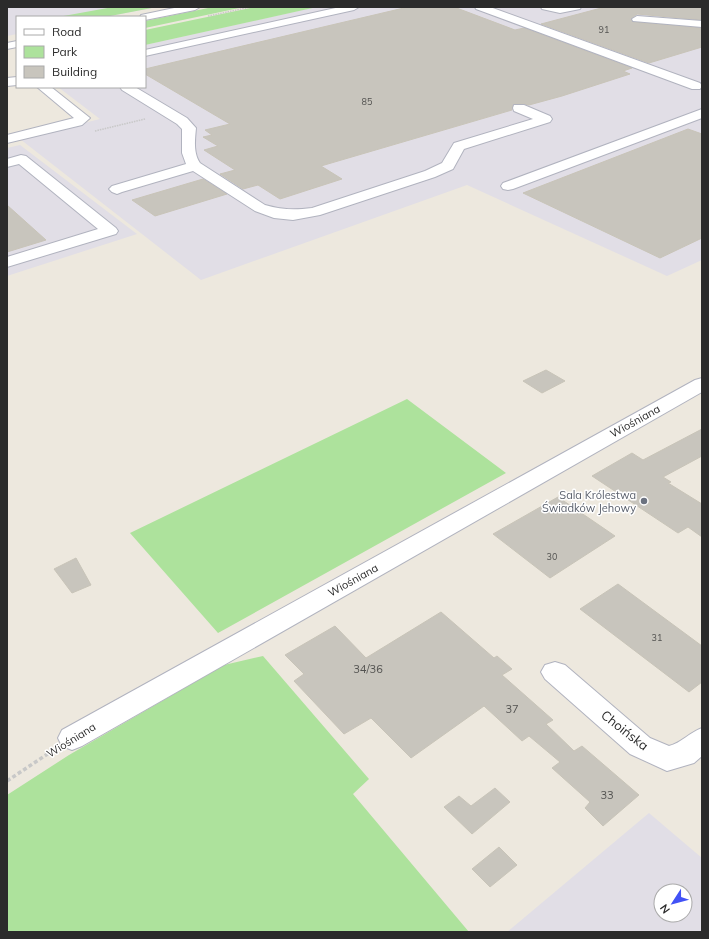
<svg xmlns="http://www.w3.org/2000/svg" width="709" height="939" viewBox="0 0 709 939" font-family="Mulish,sans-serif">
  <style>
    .industrial { fill: #e1dee6; fill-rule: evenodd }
    .green { fill: #ade29c }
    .building { fill: #c8c5bd; stroke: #c8c4b8 }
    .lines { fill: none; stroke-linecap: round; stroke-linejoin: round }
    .minor-casing { stroke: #b1b3bf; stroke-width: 2 }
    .path-far1 { stroke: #c8c8c8; stroke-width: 1.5; stroke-dasharray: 1.5 1; stroke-linecap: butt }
    .path { stroke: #c8c8c8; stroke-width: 3.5; stroke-dasharray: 4 2.5; stroke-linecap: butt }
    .minor { fill: #fff; fill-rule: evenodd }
    .worship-dot { fill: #6b7280; stroke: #fff; stroke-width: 1.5 }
    .labels { text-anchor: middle; stroke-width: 3; stroke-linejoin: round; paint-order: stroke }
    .number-label { font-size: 9px; fill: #525250 }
    .street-label { font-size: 11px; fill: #2b2b2b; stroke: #fff }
    .worship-label { font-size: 11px; fill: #5b616d; stroke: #fff; text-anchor: end }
    .near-number-label { font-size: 11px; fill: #525250 }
    .near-street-label { font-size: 13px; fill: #2b2b2b; stroke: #fff }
  </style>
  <rect width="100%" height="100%" fill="#ede8de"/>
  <!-- industrial -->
  <path class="industrial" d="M7,7h150l-52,10h-88v17l-10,2z
    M316,7h386v253l-35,16 -200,-91 -266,95 -181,-141 80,-20 -42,-32h87v-42z
    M20,145l117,89 -130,42v-128z
    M649,813l53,45v74h-195zM661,891h24v24h-24z"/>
  <!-- green -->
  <path class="green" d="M113,7h44l-52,10h-47z
    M213,7h31l-99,21v-7z
    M255,7h62l-172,38v-15z
    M407,399l99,74 -288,160 -88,-100z
    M263,656l106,123 -16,15 116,138h-462v-137l62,-40 155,-90z"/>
  <!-- building -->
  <path class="building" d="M408,7h46l61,23 9,-2 108,40 -9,3 7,3 -68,22 -33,9 -5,-1h-10l-2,4v2l-191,56 21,13 -62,20 -22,-14 -15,4 -23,-15 15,-4 -31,-20 14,-4 -15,-9 9,-2 -7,-5 25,-6 -85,-50v-5z
    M605,7h97v13l-65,-6 -6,5 2,3 69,6v19l-53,16 -108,-39z
    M688,129l14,5v104l-42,20 -137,-65z
    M203,179l24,15 -72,22 -23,-16z
    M7,205l39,35 -39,12z
    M546,370l19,11 -23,12 -19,-12z
    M702,429v27l-39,21 8,5 -3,1 34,21v33l-14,-10 -10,6 -86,-57 40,-23 11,7z
    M558,497l57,39 -65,42 -57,-44z
    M76,558l15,27 -19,8 -18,-24z
    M618,584l84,62v36l-13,10 -109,-83z
    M441,612l53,46 3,-2 15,13 -10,6 51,45 -7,4 28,27 8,-5 57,49 -36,31 -18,-18 5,-6 -38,-34 8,-6 -31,-26 -7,5 -38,-35 -73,52 -40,-40 -27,16 -50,-53 10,-7 -19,-19 50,-29 31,32z
    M495,788l15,14 -38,32 -28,-27 15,-11 12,10z
    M499,847l18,18 -27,22 -18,-18z"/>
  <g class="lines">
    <defs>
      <path id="minor" d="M179,7h21l-5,3 -50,10v-3h-5l1,-2z
        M340,7h19l-5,3 -209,46v-6z
        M475,7h15l210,76 2,3 -2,3h-8l-216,-80z
        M541,7h40l-1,2 -20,4 -18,-4z
        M637,16l65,5v6l-69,-6 -1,-2z
        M17,41v6l-10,2v-6z
        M17,77v8l-10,1v-8z
        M37,87h14l39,31 -8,7 -75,18v-8l67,-17z
        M120,87h15l52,31 9,10c-1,11 -3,25 4,35l65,42c17,5 30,5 47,3l113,-37 17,-8 12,-20 79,-24 -19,-8 -1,-3 1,-3h10l26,11 2,3 -2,3 -86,27 -11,20 -18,8 -115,38 -27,5 -19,-2 -19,-7 -62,-40 -71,21 -5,2 -5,-2 -3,-3 3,-3 74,-22 -4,-11v-24l-5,-5 -55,-34z
        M702,109v9l-189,71 -5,1 -5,-1 -2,-3 2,-3z
        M21,155l5,1 90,72 2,3 -2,3 -109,33v-10l91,-28 -79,-65 -12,3v-8z
        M702,378v14l-620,354 -10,4 -10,-4 -4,-8 4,-8 633,-350z
        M555,662l10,3 85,73 19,8c12,-3 20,-13 33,-18v28l-8,7 -27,8 -37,-17 -85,-75 -4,-7 4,-7z"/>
    </defs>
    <!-- minor casing -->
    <use href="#minor" class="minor-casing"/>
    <!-- path-far1 -->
    <path class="path-far1" d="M208,16l43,-9
      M95,131l50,-12"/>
    <!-- path -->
    <path class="path" d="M7,781l45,-30"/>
    <!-- minor -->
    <use href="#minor" class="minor"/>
  </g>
  <!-- markers -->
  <circle class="worship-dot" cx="644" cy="501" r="4"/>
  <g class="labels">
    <!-- number labels -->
    <g class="number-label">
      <text x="604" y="33">91</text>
      <text x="367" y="105">85</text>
      <text x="552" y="560">30</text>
      <text x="657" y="641">31</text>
    </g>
    <!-- street labels -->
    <g class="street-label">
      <text transform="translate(635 421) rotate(-29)" y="4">Wiośniana</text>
      <text transform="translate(353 580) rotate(-29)" y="4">Wiośniana</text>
      <text transform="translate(71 740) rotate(-32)" y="4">Wiośniana</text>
    </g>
    <!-- worship labels -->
    <g class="worship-label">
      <text x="636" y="499">Sala Królestwa<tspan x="636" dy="13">Świadków Jehowy</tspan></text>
    </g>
    <!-- near-number labels -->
    <g class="near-number-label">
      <text x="368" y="673">34/36</text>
      <text x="512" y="713">37</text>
      <text x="607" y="799">33</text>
    </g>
    <!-- near-street labels -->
    <g class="near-street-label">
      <text transform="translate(625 730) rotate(38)" y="5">Choińska</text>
    </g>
  </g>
  <!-- border -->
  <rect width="709" height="939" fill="none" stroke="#2b2b2b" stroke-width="16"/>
  <!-- legend -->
  <rect x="16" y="16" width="130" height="72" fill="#ffffff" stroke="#aaaaaa"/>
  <rect x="24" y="29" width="20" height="6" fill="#ffffff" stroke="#aaaaaa"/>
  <text x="52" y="36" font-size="12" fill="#2b2b2b">Road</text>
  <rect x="24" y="46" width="20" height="12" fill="#ade29c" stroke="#aaaaaa"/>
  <text x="52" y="56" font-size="12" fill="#2b2b2b">Park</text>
  <rect x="24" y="66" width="20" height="12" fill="#c8c5bd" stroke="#aaaaaa"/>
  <text x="52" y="76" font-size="12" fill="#2b2b2b">Building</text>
  <!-- north arrow -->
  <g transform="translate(673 903) rotate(234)"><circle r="19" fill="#ffffff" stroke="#aaaaaa"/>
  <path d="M0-3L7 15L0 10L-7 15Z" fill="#4252f6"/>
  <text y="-6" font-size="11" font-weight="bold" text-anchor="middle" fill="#2b2b2b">N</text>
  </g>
</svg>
